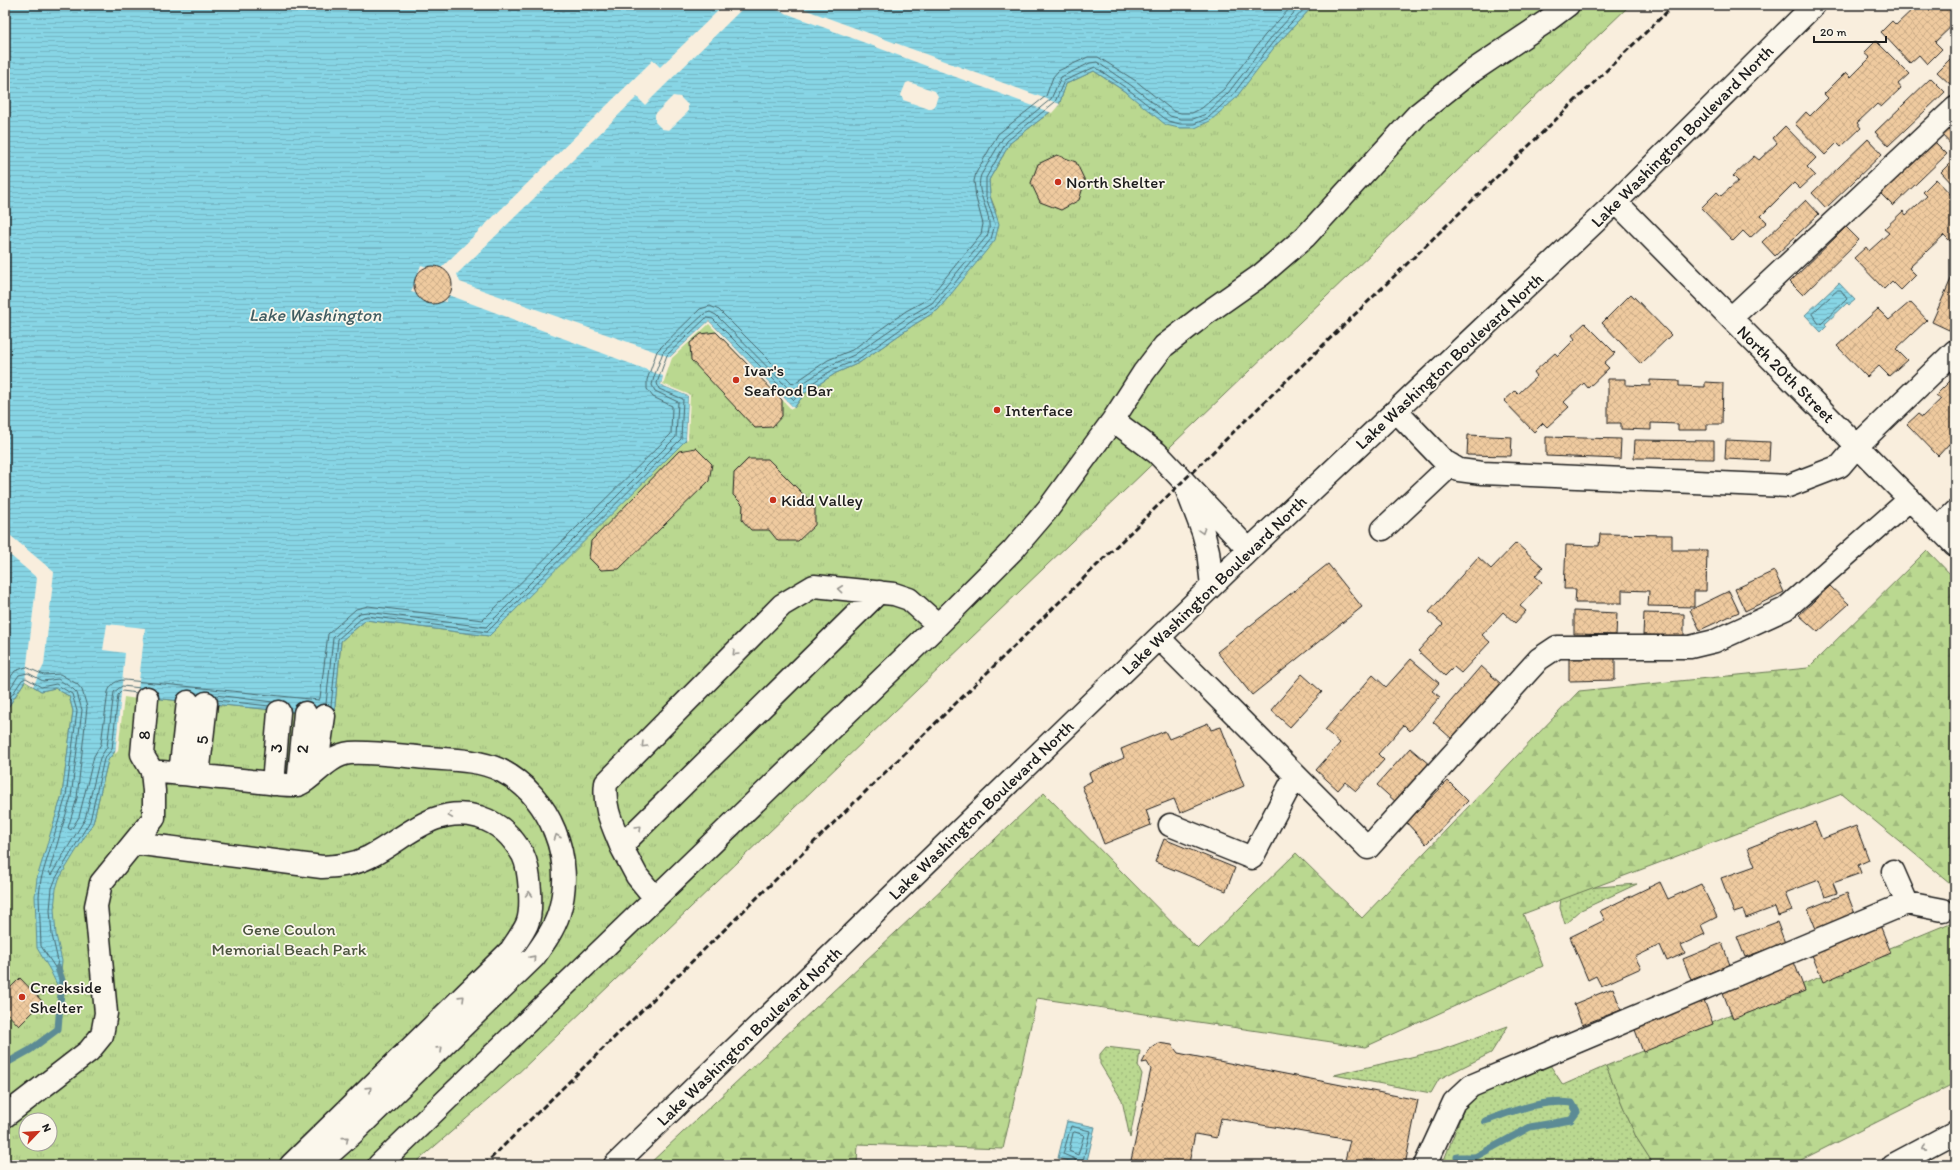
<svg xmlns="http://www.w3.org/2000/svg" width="1960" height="1170" viewBox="0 0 1960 1170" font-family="Itim,sans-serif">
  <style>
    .grass { fill: url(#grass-dots); stroke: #6b7a56 }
    .forest { fill: url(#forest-firs); stroke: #6b7a56 }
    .park { fill: url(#park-tufts); stroke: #6b7a56; fill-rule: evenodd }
    .water { fill: url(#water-rules); stroke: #5c8b95 }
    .pier { fill: #f9eedd }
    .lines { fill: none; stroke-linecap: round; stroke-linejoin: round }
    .shore { stroke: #47666c; stroke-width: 1 }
    .stream { stroke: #5c8b95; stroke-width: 7 }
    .building { fill: url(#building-cross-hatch); stroke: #1c1c1c }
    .minor-casing { stroke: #1c1c1c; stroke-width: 25 }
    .highway-casing { stroke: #1c1c1c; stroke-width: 25 }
    .minor { stroke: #fbf7ec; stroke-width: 22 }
    .highway { stroke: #fbf7ec; stroke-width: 22 }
    .rail { stroke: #1c1c1c; stroke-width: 3; stroke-dasharray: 6 3; stroke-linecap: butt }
    .oneway { stroke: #97948e }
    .poi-dot { fill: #c8321e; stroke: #fbf7ec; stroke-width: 1.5 }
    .labels { text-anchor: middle; stroke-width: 3.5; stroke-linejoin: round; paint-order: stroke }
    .street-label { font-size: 17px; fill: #1c1c1c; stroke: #fbf7ec }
    .poi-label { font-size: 17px; fill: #1c1c1c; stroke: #fbf7ec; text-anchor: start }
    .park-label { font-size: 17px; fill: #4b543f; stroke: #fbf7ec }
    .water-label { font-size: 18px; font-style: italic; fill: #415d62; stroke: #fbf7ec }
  </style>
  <defs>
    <pattern id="grass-dots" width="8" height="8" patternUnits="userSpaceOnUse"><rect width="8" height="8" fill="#bad890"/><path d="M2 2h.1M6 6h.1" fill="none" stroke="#9fb97c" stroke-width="1.8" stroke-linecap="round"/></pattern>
    <pattern id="forest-firs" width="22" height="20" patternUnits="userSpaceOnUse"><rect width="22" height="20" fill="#bad890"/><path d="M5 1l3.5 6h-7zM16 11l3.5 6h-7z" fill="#9fb97c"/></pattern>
    <pattern id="park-tufts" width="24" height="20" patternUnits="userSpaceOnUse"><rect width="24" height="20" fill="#bad890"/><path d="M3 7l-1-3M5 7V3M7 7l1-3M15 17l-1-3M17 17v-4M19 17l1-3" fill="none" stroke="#9fb97c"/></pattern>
    <pattern id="water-rules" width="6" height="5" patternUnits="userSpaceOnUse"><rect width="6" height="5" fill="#87d5e5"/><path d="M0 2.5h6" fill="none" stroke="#74b6c4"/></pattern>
    <pattern id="building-cross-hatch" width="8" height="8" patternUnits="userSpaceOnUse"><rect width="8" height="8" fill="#efca9f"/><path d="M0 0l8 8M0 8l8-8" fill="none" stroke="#ccad88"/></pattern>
  </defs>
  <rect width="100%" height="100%" fill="#f9eedd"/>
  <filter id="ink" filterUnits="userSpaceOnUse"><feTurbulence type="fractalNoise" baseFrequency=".025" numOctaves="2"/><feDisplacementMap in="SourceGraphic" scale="8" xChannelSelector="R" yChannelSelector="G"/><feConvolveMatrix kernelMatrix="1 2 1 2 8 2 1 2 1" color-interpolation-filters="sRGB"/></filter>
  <g filter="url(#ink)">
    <!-- grass -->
    <path class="grass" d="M1637,884l-56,26 -16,14 -5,-16 1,-11 24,-9z
      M1508,1026l-17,27 -52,26 -8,14 -97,-18 107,-25z
      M1106,1047l34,4 -2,15 4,8 -12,64 -8,-38 -22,-36v-10z
      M1550,1065l13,20 43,-19 30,71 18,28h-212l23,-59 14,-12z"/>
    <!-- forest -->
    <path class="forest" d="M1927,550l28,29v308l-113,-93 -319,120 20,52 -178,81 -328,-49 -34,151 -145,-5 -1,21h-209l396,-372 154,156 98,-96 66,65 217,-227 229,-23z
      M1955,921v162l-164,82h-137l-18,-28 -30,-71z"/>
    <!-- park -->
    <path class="park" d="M1314,5h316l-1119,1075 -98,85h-408v-453l20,-31 16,10 14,-3 14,8 4,15 -11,84 -24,83 55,-55 15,-63 8,-10 6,-55 212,21 7,-75 25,-21 123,16 172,-251 9,-28 39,-36 85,87 11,-15 31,-20 23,-10 56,-39 23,-14 58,-99 -6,-15 -1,-16 21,-37 49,-38 7,-21 28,-13 33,22 149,-48zM26,1120h24v24h-24z"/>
    <!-- water -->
    <path class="water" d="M5,5h1309l-38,40 -41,54 -25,22 -15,7h-16l-13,-3 -39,-32 -33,-22 -28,13 -7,21 -49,38 -21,37 1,16 9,28 -4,16 -57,70 -23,14 -56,39 -23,10 -31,20 -11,15 -85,-87 -39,36 -9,28 27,11 -2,44 -197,196 -123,-16 -25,21 -7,75 -212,-21 -6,55 -8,10 -15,63 -34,56 -3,10 -2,20 2,26 6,26 -3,28 -9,-19 -13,-22 -2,-52 2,-18 25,-83 11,-84 -4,-15 -14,-8 -14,3 -16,-10 -20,31z
      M1839,283l16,17 -6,5 -2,-2 -22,21 2,2 -6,6 -16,-17z
      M1067,1121l28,6 -9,38h-14v-3l-14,-4z"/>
    <!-- pier -->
    <path class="pier" d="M721,5h25l-101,100 -8,-8 -180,177 3,8 210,75 39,-36 85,87 -3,1 -82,-85 -37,34 -9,26 27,11 -2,44 -2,1 2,-44 -27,-11 2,-9 -214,-81 -3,7 -35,-10 10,-27 16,5 4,-2 212,-208 7,7 60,-58z
      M764,5h29l267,99 -8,9z
      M909,82l26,9 3,5 -4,11 -5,2 -26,-9 -2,-5 5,-12z
      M673,96l7,1 8,8v7l-19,18 -7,-1 -7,-7v-8z
      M5,531l49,41 -10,93 -11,21 -8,-5 12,-103 -32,-27z
      M107,624l38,4 -8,71 -13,-2 -6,54 -3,3 10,-101 -22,-3z"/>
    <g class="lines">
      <!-- shore -->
      <path class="shore" d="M1838,290h3l6,9 -26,25h-2l-7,-10z
        M5,685l10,-14 11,-4 18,8 16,-1 17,10 5,6 5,17 -10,91 -9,30 3,2 8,-13 15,-61 7,-12 7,-52c3,-8 8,-12 17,-12l194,20 1,-2 8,-64 28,-25 12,-3 115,14 188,-186 1,-28 -19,-9 -6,-8v-9l10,-29 43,-42 10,-3 9,4 74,74 35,-24 24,-10 54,-39 22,-12 53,-65 2,-10 -7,-26 -2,-17 2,-8 22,-39 48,-38 7,-19 5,-6 30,-14h10l38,24 37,30 8,2h11l10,-5 22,-19 41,-54 28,-30
        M215,695l58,7
        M5,696l14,-21 9,-2 15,8 15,-2 15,10 4,4 5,17 -11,87 -22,75 2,3 34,-56 15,-61 7,-11 7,-55 8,-6 19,2
        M217,700l52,6
        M326,704l7,-66 27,-25 7,-1 119,15 190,-190 2,-35 -23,-11 -3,-6 2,-8 9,-25 41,-38 6,-2 6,3 77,78 7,-8 31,-20 23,-10 56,-39 22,-13 55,-67c1,-3 3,-8 2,-12 0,-16 -14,-32 -8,-49l22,-37 48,-39 10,-22 29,-14 7,-1 35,24 38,30 11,3h12l13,-5 22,-21 42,-54 31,-34
        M5,705l17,-25 4,-2 15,9 15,-3 16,10 5,17 -11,85 -25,83 -2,17 2,50 15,23 2,-8 -6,-26 -2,-25 2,-22 4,-10 34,-57 14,-62 8,-10 6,-54 4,-4 15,2
        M331,706l7,-67 25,-22 4,-1 120,16 194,-193 2,-40 -24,-10 -2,-6 10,-28 39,-37 7,1 81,81 9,-11 31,-20 23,-9 55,-39 23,-14 56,-68 4,-15 -9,-27v-19l21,-37 48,-39 9,-21 31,-14 34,23 39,31 12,3h14l14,-6 24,-22 41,-54 35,-37
        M1075,1132l9,3 -6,20 -9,-4 4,-18z
        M1076,1165l-1,-6 -12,-5 8,-28 19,5 -8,34"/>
      <!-- stream -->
      <path class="stream" d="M5,1064l25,-14 28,-21 4,-49 -4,-12
        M1457,1157h18l55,-30 41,-7 6,-8 -5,-9c-31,-4 -58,8 -87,18"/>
    </g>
    <!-- building -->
    <path class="building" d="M1913,5h42v18l-20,19 7,7 -15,15 -8,-9 -9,8 -29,-31 11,-11 4,4 19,-18z
      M1876,41l33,33 -11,10 3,4 -20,19 -4,-3 -20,19 4,5 -20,19 -4,-4 -12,12 -30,-31 11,-12 4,4 18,-18 -4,-4 22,-22 5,5 19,-19 -6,-5z
      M1955,54v27l-4,4 -14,-13z
      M1931,78l14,14 -57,54 -13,-14z
      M1955,120v27l-1,1 -13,-14z
      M1785,126l31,32 -9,9 8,8 -15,14 -6,-6 -33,33 6,6 -17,16 -7,-7 -10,10 -32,-33 16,-16 4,4 17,-15 -5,-5 21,-20 5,4 18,-17 -4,-5z
      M1868,139l14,15 -56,54 -14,-15z
      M1934,141l13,13 -54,52 -13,-13z
      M1057,155l19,7 9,19 -6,19 -18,10 -21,-8 -9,-19 7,-19z
      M1952,161l3,3v23l-14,-15z
      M1936,179l19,20v38l-5,4 -6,-6 -35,33 7,7 -15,15 -9,-9 -8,8 -30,-31 12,-11 3,4 20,-18 -5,-4 19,-18 3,4 21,-19 -4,-4z
      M1806,200l13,14 -44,42 -13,-14z
      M1846,227l13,13 -56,55 -13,-13z
      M414 285a19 19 0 1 1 38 0a19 19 0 1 1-38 0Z
      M1955,270v47l-6,13 -17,-8z
      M1631,294l40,41 -30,29 -39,-41z
      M1910,302l17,18 -31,29 11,11 -18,16 -10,-10 -12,11 -30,-31 41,-37 11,11z
      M1585,323l30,30 -11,10 5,5 -21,20 -4,-5 -20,19 5,5 -22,20 -4,-4 -9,9 -30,-31 11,-10 3,3 19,-18 -3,-4 21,-19 3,3 17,-17 -3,-4z
      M716,332l66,68v16l-10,11 -17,1 -64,-68 -1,-17 11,-9z
      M1955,376v71l-1,1 -5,-4 -11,12 -31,-32 11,-10 4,3 19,-18 -5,-4z
      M1608,379h18v6l24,1v-6l29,1v5l26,1v-5l18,1 -1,41h-15v6h-29v-6l-27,-1v7l-30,-1v-6h-13z
      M1468,435l44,2 -1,19 -44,-1z
      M1546,437l75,2 -1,20 -74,-3z
      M1635,440l79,1v18l-80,-1z
      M1726,440l44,2 -1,19 -44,-2z
      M696,448l16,16 -3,17 -90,88 -18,1 -12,-12 2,-17 88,-90z
      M748,459h20l47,47v19l-17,16h-20l-9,-11h-18l-9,-10 1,-15 -10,-10 1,-22z
      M1600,534l72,1v15h35l-1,41h-12v16l-46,-1 1,-15 -27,-1v13h-47l1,-14h-12l2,-44 33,1z
      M1516,543l27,24 -8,9 7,6 -22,24 6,5 -11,12 -12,-11 -21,23 8,7 -29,31 -7,-6 -9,9 -27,-25 25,-27 -14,-12 49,-55 13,12z
      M1328,564l34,43 -110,88 -35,-43z
      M1774,571l10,21 -39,19 -10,-22z
      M1830,586l19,18 -31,28 -19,-17z
      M1729,591l10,21 -39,18 -10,-20z
      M1574,611l43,2 -1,22 -42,-1z
      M1644,613l40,1v22l-41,-1z
      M1615,657v23l-46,1v-22z
      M1411,659l28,24 -7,8 8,6 -30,34 -6,-6 -26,29 6,6 -28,31 -11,-9 -7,8 -22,-20 24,-27 -15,-13 48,-55 13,12z
      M1481,666l20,18 -49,55 -19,-17z
      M1302,674l20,18 -32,35 -19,-17z
      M1208,723l3,7 10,-3 23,59 -64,27 -6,-14 -28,11 5,15 -47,19 -22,-58 10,-5 -3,-8 35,-15 -3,-9 44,-18 4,8z
      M1410,748l20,17 -33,38 -20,-18z
      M1448,781l20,20 -42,43 -20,-22z
      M1815,822l7,17 34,-13 13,34 -11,5 3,8 -28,10 4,10 -12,4 -6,-17 -34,13 7,18 -14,5 -3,-9 -29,11 -3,-8 -9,3 -13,-35 34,-12 -7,-18z
      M1164,839l71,29 -9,23 -71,-29z
      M1660,882l8,17 33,-15 16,33 -16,8 4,9 -24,11 4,8 -18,8 -7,-16 -25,12 6,11 -40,18 -5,-10 -8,4 -18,-43 35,-17 -5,-9z
      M1847,893l8,21 -39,15 -8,-20z
      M1777,922l8,21 -40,14 -8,-20z
      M1880,925l11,28 -68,29 -11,-27z
      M1722,943l8,22 -39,15 -8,-21z
      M1794,962l11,29 -72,28 -11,-29z
      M20,978l23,24 -24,24 -14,-15v-18z
      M1613,988l8,22 -39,15 -8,-21z
      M1704,1000l9,24 -70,28 -9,-25z
      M1158,1043l14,2 6,8 240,47 -13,65h-36l-24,-5 5,-20 -129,-22 -4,20 -22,-4 -6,29 9,2h-68l21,-96 -4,-7 -5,1 7,-13z"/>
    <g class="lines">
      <defs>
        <path id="minor" d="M1616,202l339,343
          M1731,318l224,-210
          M1396,411l48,50 15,9 23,3 306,13 52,-20 17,-20 98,-95
          M1113,420l44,33 92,97
          M1187,490l16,42 5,19 4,35
          M1939,528l16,-16
          M1383,529l68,-64
          M879,592l-258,254c-9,-22 -18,-40 -15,-63l176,-178 32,-19 80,8 15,5 29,26
          M1159,638l209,210 171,-189 18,-12h133l25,-6 70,-32 125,-110
          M147,698l-5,56 10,17
          M316,771l8,-55
          M180,774l8,-72
          M198,776l8,-73
          M273,784l6,-72
          M298,785l7,-72
          M1170,825l82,33 43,-82
          M134,843l188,24c16,-1 31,-2 47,-10 36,-18 65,-53 110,-40 21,7 33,19 44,38 7,14 10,55 4,69 -4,9 -11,18 -16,26l-220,215
          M621,846l16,30 18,22
          M1893,871l14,32 36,7
          M5,1116l84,-65 13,-16 4,-22 -10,-107 5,-23 53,-65v-27l-2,-20c33,3 66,7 99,10 15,1 30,5 45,4 14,-2 31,-30 54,-32 22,-1 45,2 67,4 27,3 58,1 83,13 51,26 75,89 59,143 -5,16 -15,30 -25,44l-182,177 -35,31
          M379,1165l559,-540 75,-75 35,-41 65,-89 31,-48 20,-26 40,-31 57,-40 44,-38 113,-123 50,-40 76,-51 24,-18
          M615,1165l634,-615 367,-348 198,-197
          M1425,1165l29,-63 17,-16 436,-183"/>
        <path id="highway" d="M1893,1165l62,-33"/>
      </defs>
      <!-- minor casing -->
      <use href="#minor" class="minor-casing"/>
      <!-- highway casing -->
      <use href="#highway" class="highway-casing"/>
      <!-- minor -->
      <use href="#minor" class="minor"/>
      <!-- highway -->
      <use href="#highway" class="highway"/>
      <!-- rail -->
      <path class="rail" d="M484,1165l699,-684 491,-476"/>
    </g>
    <!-- one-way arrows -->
    <defs><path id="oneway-chevron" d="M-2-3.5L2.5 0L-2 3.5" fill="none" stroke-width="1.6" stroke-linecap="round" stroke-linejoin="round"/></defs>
    <g class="oneway">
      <use href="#oneway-chevron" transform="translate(1202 531) rotate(72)"/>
      <use href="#oneway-chevron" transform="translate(840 589) rotate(-174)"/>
      <use href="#oneway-chevron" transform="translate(735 653) rotate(135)"/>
      <use href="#oneway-chevron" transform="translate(644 745) rotate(135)"/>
      <use href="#oneway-chevron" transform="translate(450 815) rotate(172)"/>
      <use href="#oneway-chevron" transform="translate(639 828) rotate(-45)"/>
      <use href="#oneway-chevron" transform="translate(557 837) rotate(-109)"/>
      <use href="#oneway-chevron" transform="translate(529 894) rotate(-90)"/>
      <use href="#oneway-chevron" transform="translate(533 958) rotate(-48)"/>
      <use href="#oneway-chevron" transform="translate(462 998) rotate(-44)"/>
      <use href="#oneway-chevron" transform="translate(440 1049) rotate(-44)"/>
      <use href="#oneway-chevron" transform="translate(369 1089) rotate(-44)"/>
      <use href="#oneway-chevron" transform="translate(346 1139) rotate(-41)"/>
      <use href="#oneway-chevron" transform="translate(1924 1148) rotate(152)"/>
    </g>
  </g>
  <!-- markers -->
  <g class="poi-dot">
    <circle cx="1058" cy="182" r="4"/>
    <circle cx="736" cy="380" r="4"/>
    <circle cx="997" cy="410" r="4"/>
    <circle cx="773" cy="500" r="4"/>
    <circle cx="22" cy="997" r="4"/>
  </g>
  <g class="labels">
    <!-- street labels -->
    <g class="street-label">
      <text transform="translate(1682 136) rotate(-45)" y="6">Lake Washington Boulevard North</text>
      <text transform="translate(1449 361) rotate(-43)" y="6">Lake Washington Boulevard North</text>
      <text transform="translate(1786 374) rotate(45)" y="6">North 20th Street</text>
      <text transform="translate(1214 585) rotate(-44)" y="6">Lake Washington Boulevard North</text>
      <text transform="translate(144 735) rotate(-85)" y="6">8</text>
      <text transform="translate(202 740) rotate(-84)" y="6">5</text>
      <text transform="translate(276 748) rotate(-85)" y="6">3</text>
      <text transform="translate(302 749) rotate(-84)" y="6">2</text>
      <text transform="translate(981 810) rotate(-44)" y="6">Lake Washington Boulevard North</text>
      <text transform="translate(749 1036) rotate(-44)" y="6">Lake Washington Boulevard North</text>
    </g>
    <!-- poi labels -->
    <g class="poi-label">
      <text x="1066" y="188">North Shelter</text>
      <text x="744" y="376">Ivar's<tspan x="744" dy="20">Seafood Bar</tspan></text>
      <text x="1005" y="416">Interface</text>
      <text x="781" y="506">Kidd Valley</text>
      <text x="30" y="993">Creekside<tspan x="30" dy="20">Shelter</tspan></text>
    </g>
    <!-- park labels -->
    <g class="park-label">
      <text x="289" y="935">Gene Coulon<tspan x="289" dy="20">Memorial Beach Park</tspan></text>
    </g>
    <!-- water labels -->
    <g class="water-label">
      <text x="315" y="321">Lake Washington</text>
    </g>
  </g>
  <!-- margin -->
  <rect width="1960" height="1170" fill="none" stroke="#fbf7ec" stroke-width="20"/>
  <rect x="10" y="10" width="1940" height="1150" fill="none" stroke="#1c1c1c" stroke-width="1.5" filter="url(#ink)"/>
  <!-- north arrow -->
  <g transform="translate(38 1132) rotate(65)"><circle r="19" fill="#fbf7ec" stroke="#a29f99"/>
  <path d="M0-3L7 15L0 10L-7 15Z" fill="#c8321e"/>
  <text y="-6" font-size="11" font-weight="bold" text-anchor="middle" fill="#1c1c1c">N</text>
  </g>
  <!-- scale -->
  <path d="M1814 36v6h72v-6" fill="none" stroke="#1c1c1c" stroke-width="2"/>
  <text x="1820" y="36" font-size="12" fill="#1c1c1c" stroke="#fbf7ec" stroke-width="3" paint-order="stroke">20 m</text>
</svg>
